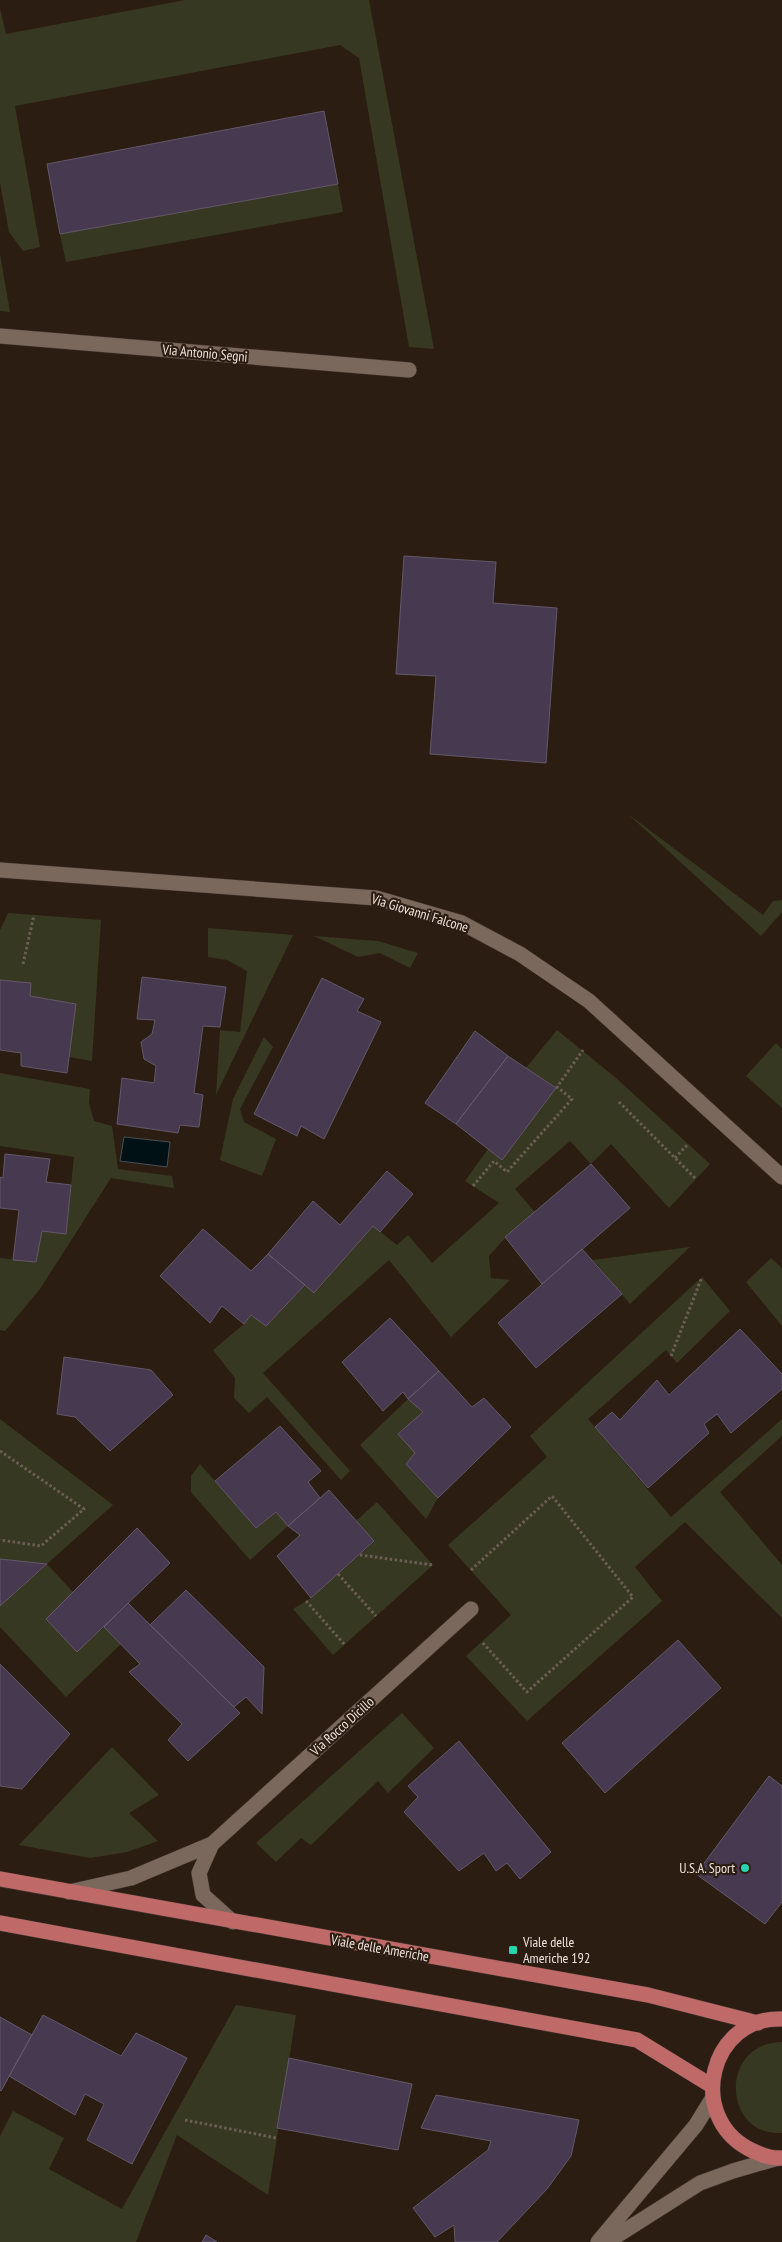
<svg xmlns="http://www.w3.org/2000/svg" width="782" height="2242" viewBox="0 0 782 2242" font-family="'PT Sans Narrow',sans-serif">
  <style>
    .green { fill: #373821 }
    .water { fill: #001116; stroke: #475051 }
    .building { fill: #47394f; stroke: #635869 }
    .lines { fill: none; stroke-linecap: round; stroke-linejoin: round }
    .minor-casing { stroke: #443731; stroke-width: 16 }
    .primary-casing { stroke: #443731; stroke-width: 16 }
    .path { stroke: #6b5e54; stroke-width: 3; stroke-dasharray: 2.5 2.5; stroke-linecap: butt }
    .minor { stroke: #7a685c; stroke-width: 15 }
    .primary { stroke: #c06969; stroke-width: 15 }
    .poi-dot { fill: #25d5ae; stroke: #2c1d12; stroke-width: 2 }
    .labels { text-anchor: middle; stroke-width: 4.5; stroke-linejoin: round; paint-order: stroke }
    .street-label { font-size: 14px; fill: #eee3dc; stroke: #2c1d12 }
    .poi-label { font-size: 14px; fill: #eee3dc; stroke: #2c1d12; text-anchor: end }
  </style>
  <rect width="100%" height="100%" fill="#2c1d12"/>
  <!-- green -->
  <path class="green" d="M185,0h184l65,349 -25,-2 -50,-289 -19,-13 -325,61 25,141 -17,4 -14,-19 -9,-49v-175l6,26z
    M338,184l5,28 -277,50 -6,-28z
    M0,254l10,58 -10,-1z
    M628,814l135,101 10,-14 9,-1v12l-21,24z
    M8,913l93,7 -9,141 -23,-4 6,-53 -45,-8 1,-13 -31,-3v-50z
    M208,928l85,7 -77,160 4,-65 20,2 7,-61 -20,-11 -19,-3z
    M314,936l64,5 40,12 -8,15 -30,-15 -22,4z
    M557,1030l59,48 94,86 -41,44 -58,-64 -20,20 -21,-23 -55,48 20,23 -29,25 -17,19 2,22 19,2 -59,57 -62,-77 -126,113 87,98 -9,9 -74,-83 -18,16 -15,-15 1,-20 -22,-28 31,-26 7,-9 15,11 39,-40 10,7 58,-67 24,19 11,-10 24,28 67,-60 -34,-22 23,-32 14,11 53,-72 -29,-20z
    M264,1037l9,10 -33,62 4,13 32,17 -14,37 -42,-16 13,-61z
    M776,1043l6,6v59l-36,-32z
    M0,1073l90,16 -1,14 5,18 18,5 6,43 54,7 2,12 -63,-10 -71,111 -35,42 -5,-1v-72l36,4 6,-31 24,3 8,-77 -74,-11z
    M690,1247l-60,57 -37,-44z
    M771,1258l11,10v58l-36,-44z
    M702,1277l28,34 -53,52 -11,-13 -78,69 83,98 111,-98v17l-62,56 62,73v53l-97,-96 -50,45 27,34 -135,120 -61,-65 45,-41 -63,-70 99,-88 -17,-21z
    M408,1399l15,13 -24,22 16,19 -9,11 32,34 -12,21 -66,-74z
    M0,1419l113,86 -66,59 26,28 -27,27 31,33 27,-25 17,17 -55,53 -66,-70v-21l47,-41 -47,-6z
    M200,1464l56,64 20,-16 12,14 -38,34 -59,-68v-16z
    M377,1502l56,63 -100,90 -40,-46 18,-11 63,-56 -18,-21z
    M402,1713l32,35 -46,45 -10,-12 -67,64 -10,-7 -25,24 -20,-19z
    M112,1747l47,48 -30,18 29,28 -31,11 -37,6 -71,-13z
    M236,2005l60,10 -28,180 -91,-60 -41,107h-136v-106l13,-25 51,27 -15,31 73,40z
    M782,2042v91c-59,4 -64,-90 0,-91z"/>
  <!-- water -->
  <path class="water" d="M124,1137l46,5 -3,25 -47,-6z"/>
  <!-- building -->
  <path class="building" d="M324,111l14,73 -278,50 -13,-70z
    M404,556l92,6 -3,41 64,5 -11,155 -116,-9 6,-78 -40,-2z
    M142,977l84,10 -6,40 -17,-1 -9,67 9,2 -4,32 -19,-2 -2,8 -61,-9 5,-46 32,5 2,-17 -12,-7 -3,-17 11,-8 3,-14 -18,-1z
    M322,978l42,21 -7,12 24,11 -57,117 -23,-13 -4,10 -43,-22z
    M0,980l31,3 -1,13 46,8 -9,69 -46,-7v-13l-21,-3z
    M475,1031l33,25 -52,68 -31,-21z
    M508,1056l48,32 -54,72 -46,-36z
    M5,1154l45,5 -4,23 25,3 -5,49 -24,-3 -6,31 -23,-2 6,-50 -19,-2v-31l3,1z
    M591,1164l39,44 -88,76 -37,-47z
    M387,1171l26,23 -33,38 -7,-6 -59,67 -46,-39 45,-53 27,24z
    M203,1229l48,42 17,-17 37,31 -39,41 -15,-11 -7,9 -22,-18 -12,17 -50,-47z
    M582,1249l40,45 -86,74 -38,-45z
    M390,1318l49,53 -31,28 -5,-7 -20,19 -41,-49z
    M740,1329l42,45v15l-51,44 -14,-19 -13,10 5,9 -61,55 -53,-61 17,-15 8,8 37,-40 12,15z
    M64,1357l87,13 22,25 -63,56 -35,-34 -18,-3z
    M439,1371l33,36 12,-9 27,29 -73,71 -32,-34 9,-11 -17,-19 25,-22 -15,-13z
    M280,1426l41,45 -13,11 12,16 -32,28 -12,-14 -20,16 -41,-47z
    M329,1490l45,51 -63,57 -34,-42 23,-21 -12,-9z
    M137,1528l33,35 -93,89 -31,-33z
    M0,1559l47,5 -47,42z
    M186,1590l78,77 -2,47 -16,-17 -12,10 -84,-82z
    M128,1603l112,110 -52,48 -20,-21 14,-16 -53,-52 11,-8 -36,-37z
    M678,1640l43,48 -116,105 -43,-50z
    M0,1664l70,70 -48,55 -22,-3z
    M459,1741l92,111 -31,27 -13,-16 -11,8 -12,-18 -25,18 -55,-59 14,-15 -10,-11z
    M769,1776l13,10v116l-17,22 -69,-50z
    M43,2015l78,41 15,-23 51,25 -55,106 -45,-24 17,-36 -19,-10 -10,21 -66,-39z
    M0,2017l32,18 -31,56 -1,-1z
    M289,2058l123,26 -14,66 -121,-22z
    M436,2095l143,25 -8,36 -24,33 -50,53h-42l-1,-17 -19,12 -22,-29 75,-58 3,-9 -70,-13z
    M206,2235l11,7h-15z"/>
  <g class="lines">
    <defs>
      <path id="minor" d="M0,336l409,34
        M0,870l376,28 86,25 58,31 69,47 193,176
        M212,1844l-13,29 4,22 30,27
        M69,1892l62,-14 81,-34 259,-235
        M598,2242l98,-117 16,-26
        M607,2242l93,-59 33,-12 45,-13"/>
      <path id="primary" d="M0,1879l648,116 110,28
        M0,1923l637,117 75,46
        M782,2019c-72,-3 -96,97 -33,130 10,5 21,10 33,9"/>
    </defs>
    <!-- minor casing -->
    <use href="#minor" class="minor-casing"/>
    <!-- primary casing -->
    <use href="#primary" class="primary-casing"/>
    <!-- path -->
    <path class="path" d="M23,964l11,-49
      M619,1102l77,77
      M675,1158l13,-14
      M473,1186l21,-25 13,11 65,-73 -15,-12 26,-37
      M671,1356l31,-79
      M0,1451l84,58 -43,37 -41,-6
      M360,1555l73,10
      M471,1570l81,-74 81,101 -106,95 -45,-50
      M338,1574l38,42
      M306,1601l39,44
      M185,2120l91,18"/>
    <!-- minor -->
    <use href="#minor" class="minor"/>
    <!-- primary -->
    <use href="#primary" class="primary"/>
  </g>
  <!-- markers -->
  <g class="poi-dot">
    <circle cx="745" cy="1868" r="5"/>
    <rect x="508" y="1945" width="10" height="10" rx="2.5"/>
  </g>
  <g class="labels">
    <!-- street labels -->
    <g class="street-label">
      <text transform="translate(205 353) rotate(5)" y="5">Via Antonio Segni</text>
      <text transform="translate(420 913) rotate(17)" y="5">Via Giovanni Falcone</text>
      <text transform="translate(342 1726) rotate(-42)" y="5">Via Rocco Dicillo</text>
      <text transform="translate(380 1948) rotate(10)" y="5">Viale delle Americhe</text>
    </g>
    <!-- poi labels -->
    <g class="poi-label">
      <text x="735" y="1873">U.S.A. Sport</text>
      <text x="523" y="1947" text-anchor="start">Viale delle<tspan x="523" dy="16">Americhe 192</tspan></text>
    </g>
  </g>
</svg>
